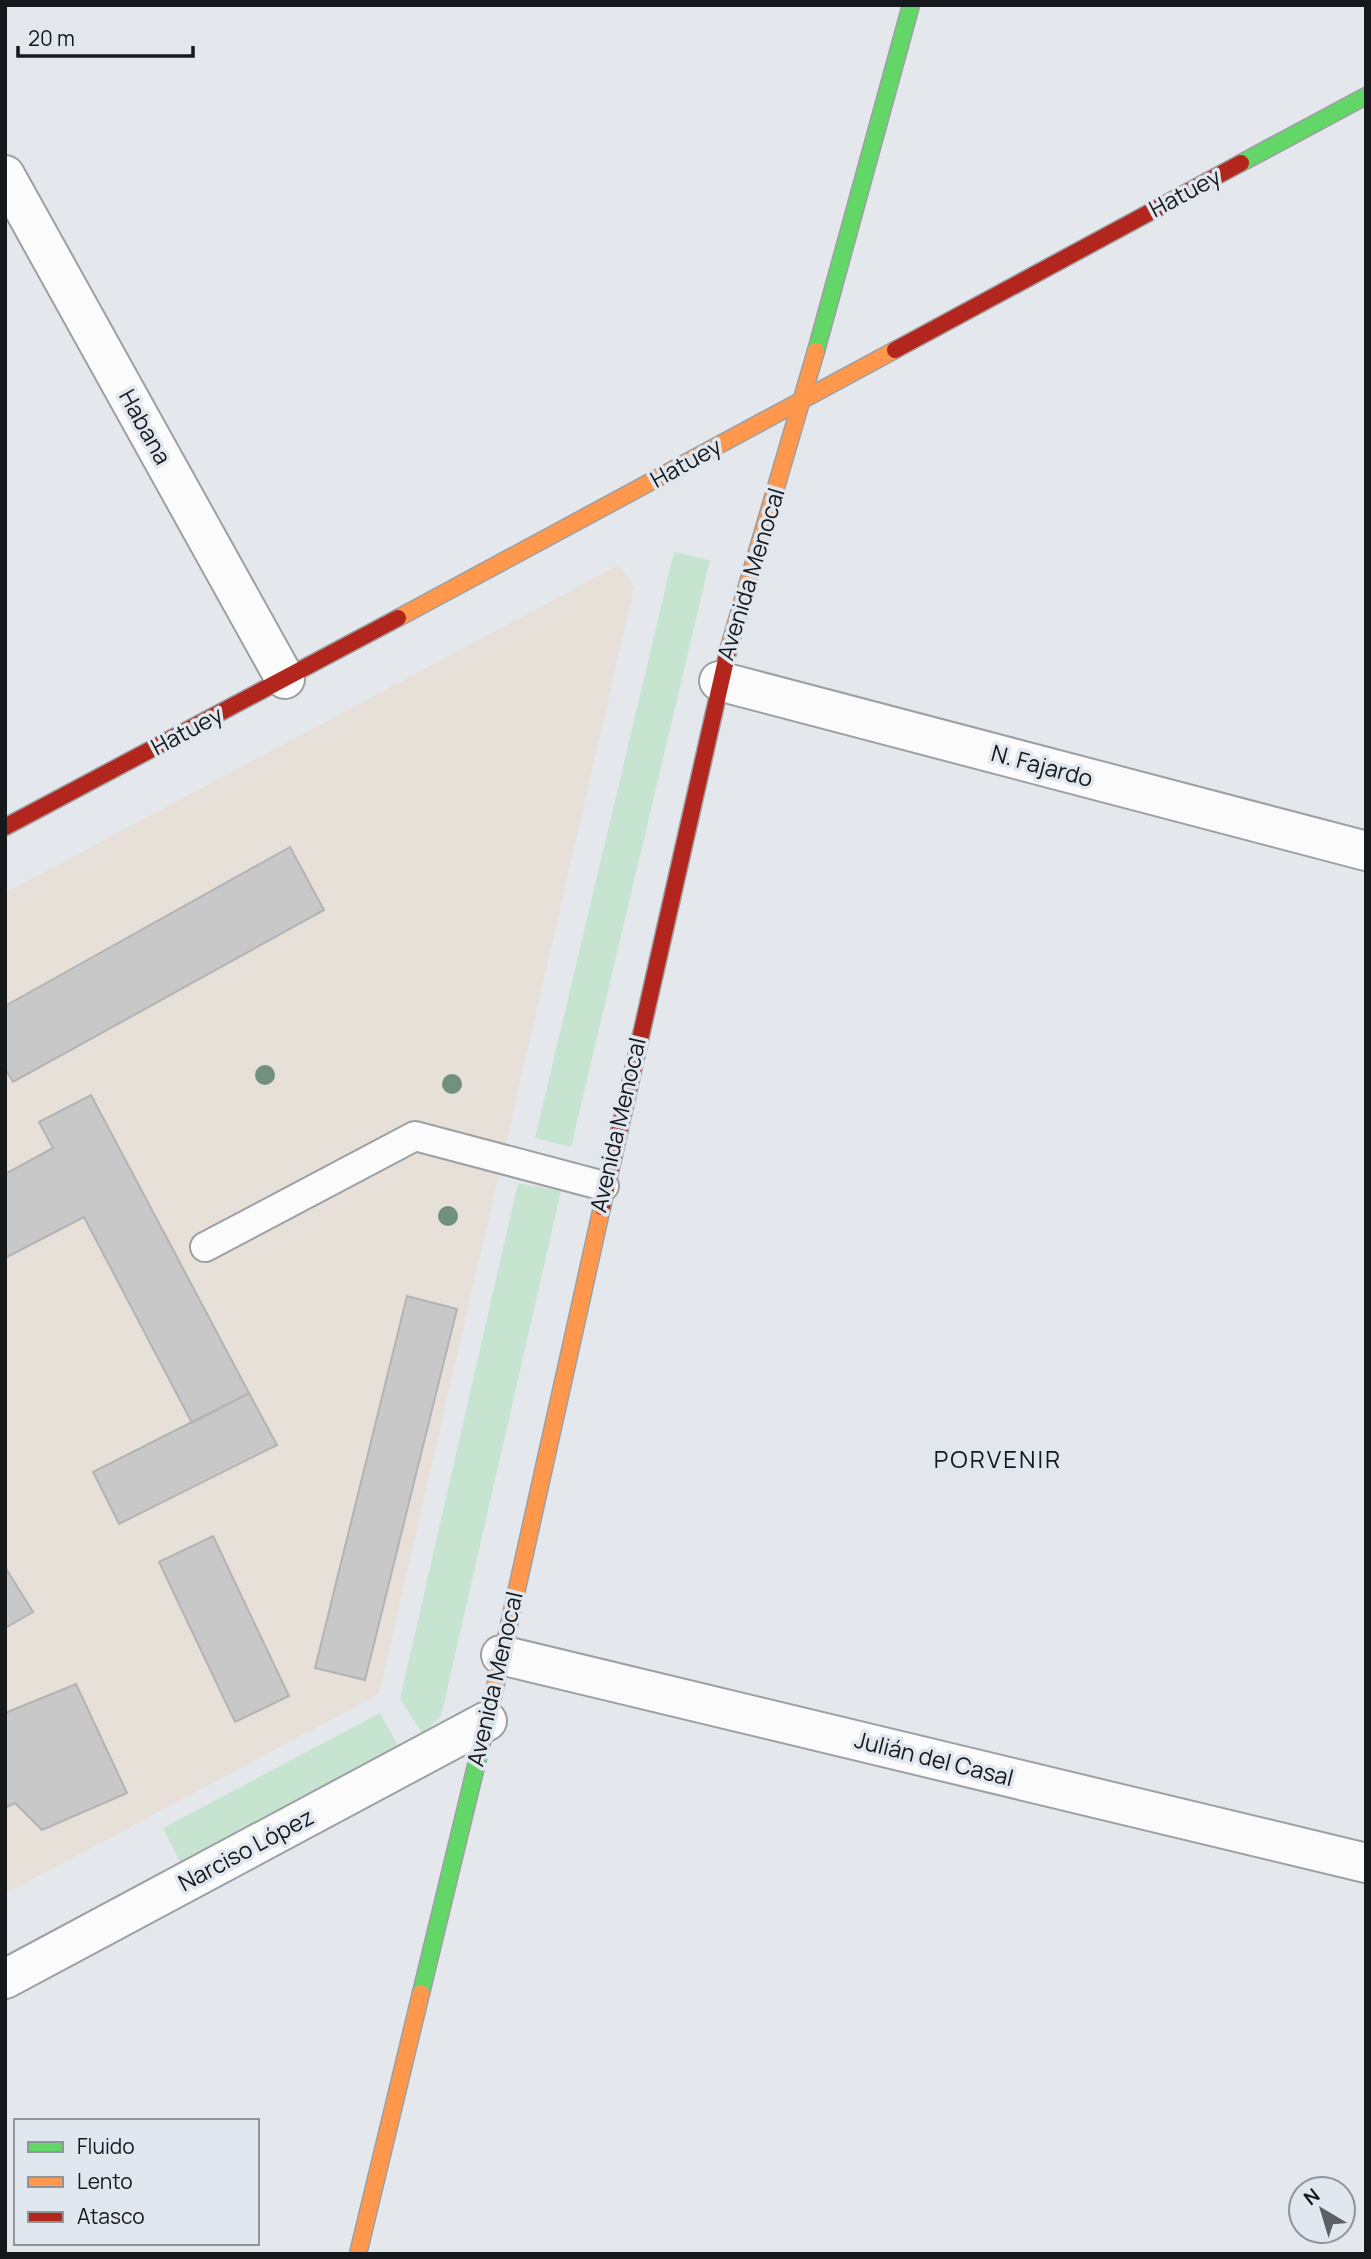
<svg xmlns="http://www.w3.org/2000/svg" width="1371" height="2259" viewBox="0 0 1371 2259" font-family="Manrope,sans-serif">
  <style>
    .education { fill: #e7e0d8 }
    .green { fill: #c7e4d1 }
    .building { fill: #c8c8c9; stroke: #b3b3b4; stroke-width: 2 }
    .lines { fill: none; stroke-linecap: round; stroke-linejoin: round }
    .lane-casing { stroke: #9da0a3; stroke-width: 32 }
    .street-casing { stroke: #9da0a3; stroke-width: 42 }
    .fast-casing { stroke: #9da0a3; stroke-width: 19 }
    .slow-casing { stroke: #9da0a3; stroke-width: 19 }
    .jam-casing { stroke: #9da0a3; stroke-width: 19 }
    .lane { stroke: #fbfbfc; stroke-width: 28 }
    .street { stroke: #fbfbfc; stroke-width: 38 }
    .fast { stroke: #63d668; stroke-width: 16 }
    .slow { stroke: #ff974d; stroke-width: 16 }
    .jam { stroke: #b3261e; stroke-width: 16 }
    .tree { fill: #72907f }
    .labels { text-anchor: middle; stroke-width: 7; stroke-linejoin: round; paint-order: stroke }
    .street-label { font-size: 23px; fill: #16191b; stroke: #e0e7ef }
    .neighbourhood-label { font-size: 24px; letter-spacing: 2px; fill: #16191b; stroke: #e0e7ef }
  </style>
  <rect width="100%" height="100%" fill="#e4e7ec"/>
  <!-- education -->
  <path class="education" d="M619,565l15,22 -255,1107 -374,200v-1001z"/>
  <!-- green -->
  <path class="green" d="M674,552l36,8 -139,587 -36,-9z
    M518,1183l43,8 -120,525 -18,18 -23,-35z
    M380,1713l18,33 -218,116 -17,-34z"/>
  <!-- building -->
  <path class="building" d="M290,847l34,63 -311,172 -8,-14v-62z
    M91,1095l158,298 -57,30 -108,-206 -79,41v-84l48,-26 -14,-26z
    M407,1296l50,13 -92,371 -50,-12z
    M249,1393l28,52 -158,79 -26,-52z
    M213,1536l76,160 -54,26 -76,-160z
    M5,1567l28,45 -28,16z
    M76,1684l51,109 -85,37 -27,-27 -10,5v-95z"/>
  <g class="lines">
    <defs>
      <path id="lane" d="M205,1247l210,-111 189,50"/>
      <path id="street" d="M5,175l280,504
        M719,681l647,170
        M501,1655l865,208
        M5,1979l482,-258"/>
      <path id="fast" d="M1241,163l125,-67
        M816,351l95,-346
        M421,1993l73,-301"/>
      <path id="slow" d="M398,618l497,-268
        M728,651l88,-300
        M494,1692l108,-485
        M358,2254l63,-261"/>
      <path id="jam" d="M895,350l346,-187
        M5,827l393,-209
        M602,1207l126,-556"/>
    </defs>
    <!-- lane casing -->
    <use href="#lane" class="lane-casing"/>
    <!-- street casing -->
    <use href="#street" class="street-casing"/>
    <!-- fast casing -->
    <use href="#fast" class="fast-casing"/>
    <!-- slow casing -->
    <use href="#slow" class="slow-casing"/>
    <!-- jam casing -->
    <use href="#jam" class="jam-casing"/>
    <!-- lane -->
    <use href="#lane" class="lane"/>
    <!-- street -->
    <use href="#street" class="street"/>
    <!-- fast -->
    <use href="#fast" class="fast"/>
    <!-- slow -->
    <use href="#slow" class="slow"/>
    <!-- jam -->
    <use href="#jam" class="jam"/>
  </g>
  <!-- trees -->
  <g class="tree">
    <circle cx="265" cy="1075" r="10"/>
    <circle cx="452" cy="1084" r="10"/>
    <circle cx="448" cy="1216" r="10"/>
  </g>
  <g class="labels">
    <!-- street labels -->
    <g class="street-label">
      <text transform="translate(1185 193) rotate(-28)" y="8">Hatuey</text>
      <text transform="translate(145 427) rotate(61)" y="8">Habana</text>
      <text transform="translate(686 463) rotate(-29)" y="8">Hatuey</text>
      <text transform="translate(751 574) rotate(-73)" y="8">Avenida Menocal</text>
      <text transform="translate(187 731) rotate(-28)" y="8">Hatuey</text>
      <text transform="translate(1042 766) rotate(15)" y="8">N. Fajardo</text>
      <text transform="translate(618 1125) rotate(-77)" y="8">Avenida Menocal</text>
      <text transform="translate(495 1679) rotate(-77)" y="8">Avenida Menocal</text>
      <text transform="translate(934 1759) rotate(14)" y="8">Julián del Casal</text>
      <text transform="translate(246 1850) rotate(-28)" y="8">Narciso López</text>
    </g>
    <!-- neighbourhood labels -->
    <g class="neighbourhood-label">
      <text x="998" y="1468">PORVENIR</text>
    </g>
  </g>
  <!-- border -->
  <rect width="1371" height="2259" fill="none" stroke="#16191b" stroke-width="14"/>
  <!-- legend -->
  <rect x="14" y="2119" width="245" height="126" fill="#e0e7ef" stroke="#8f959a" stroke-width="2"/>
  <rect x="28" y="2142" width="35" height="10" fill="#63d668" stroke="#8f959a" stroke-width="2"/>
  <text x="77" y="2154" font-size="21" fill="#16191b">Fluido</text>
  <rect x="28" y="2177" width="35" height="10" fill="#ff974d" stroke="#8f959a" stroke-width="2"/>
  <text x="77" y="2189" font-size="21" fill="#16191b">Lento</text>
  <rect x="28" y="2212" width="35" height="10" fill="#b3261e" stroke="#8f959a" stroke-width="2"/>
  <text x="77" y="2224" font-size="21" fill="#16191b">Atasco</text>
  <!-- north arrow -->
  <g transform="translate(1322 2210) rotate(322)"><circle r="33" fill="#e0e7ef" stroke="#8f959a" stroke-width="2"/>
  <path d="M0-5L12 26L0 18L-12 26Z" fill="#5e6164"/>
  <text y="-10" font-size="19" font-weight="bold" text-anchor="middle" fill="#16191b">N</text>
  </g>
  <!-- scale -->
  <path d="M18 46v10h175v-10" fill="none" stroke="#16191b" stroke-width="3.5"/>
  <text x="28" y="46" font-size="21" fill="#16191b" stroke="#e0e7ef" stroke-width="5" paint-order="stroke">20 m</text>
</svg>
